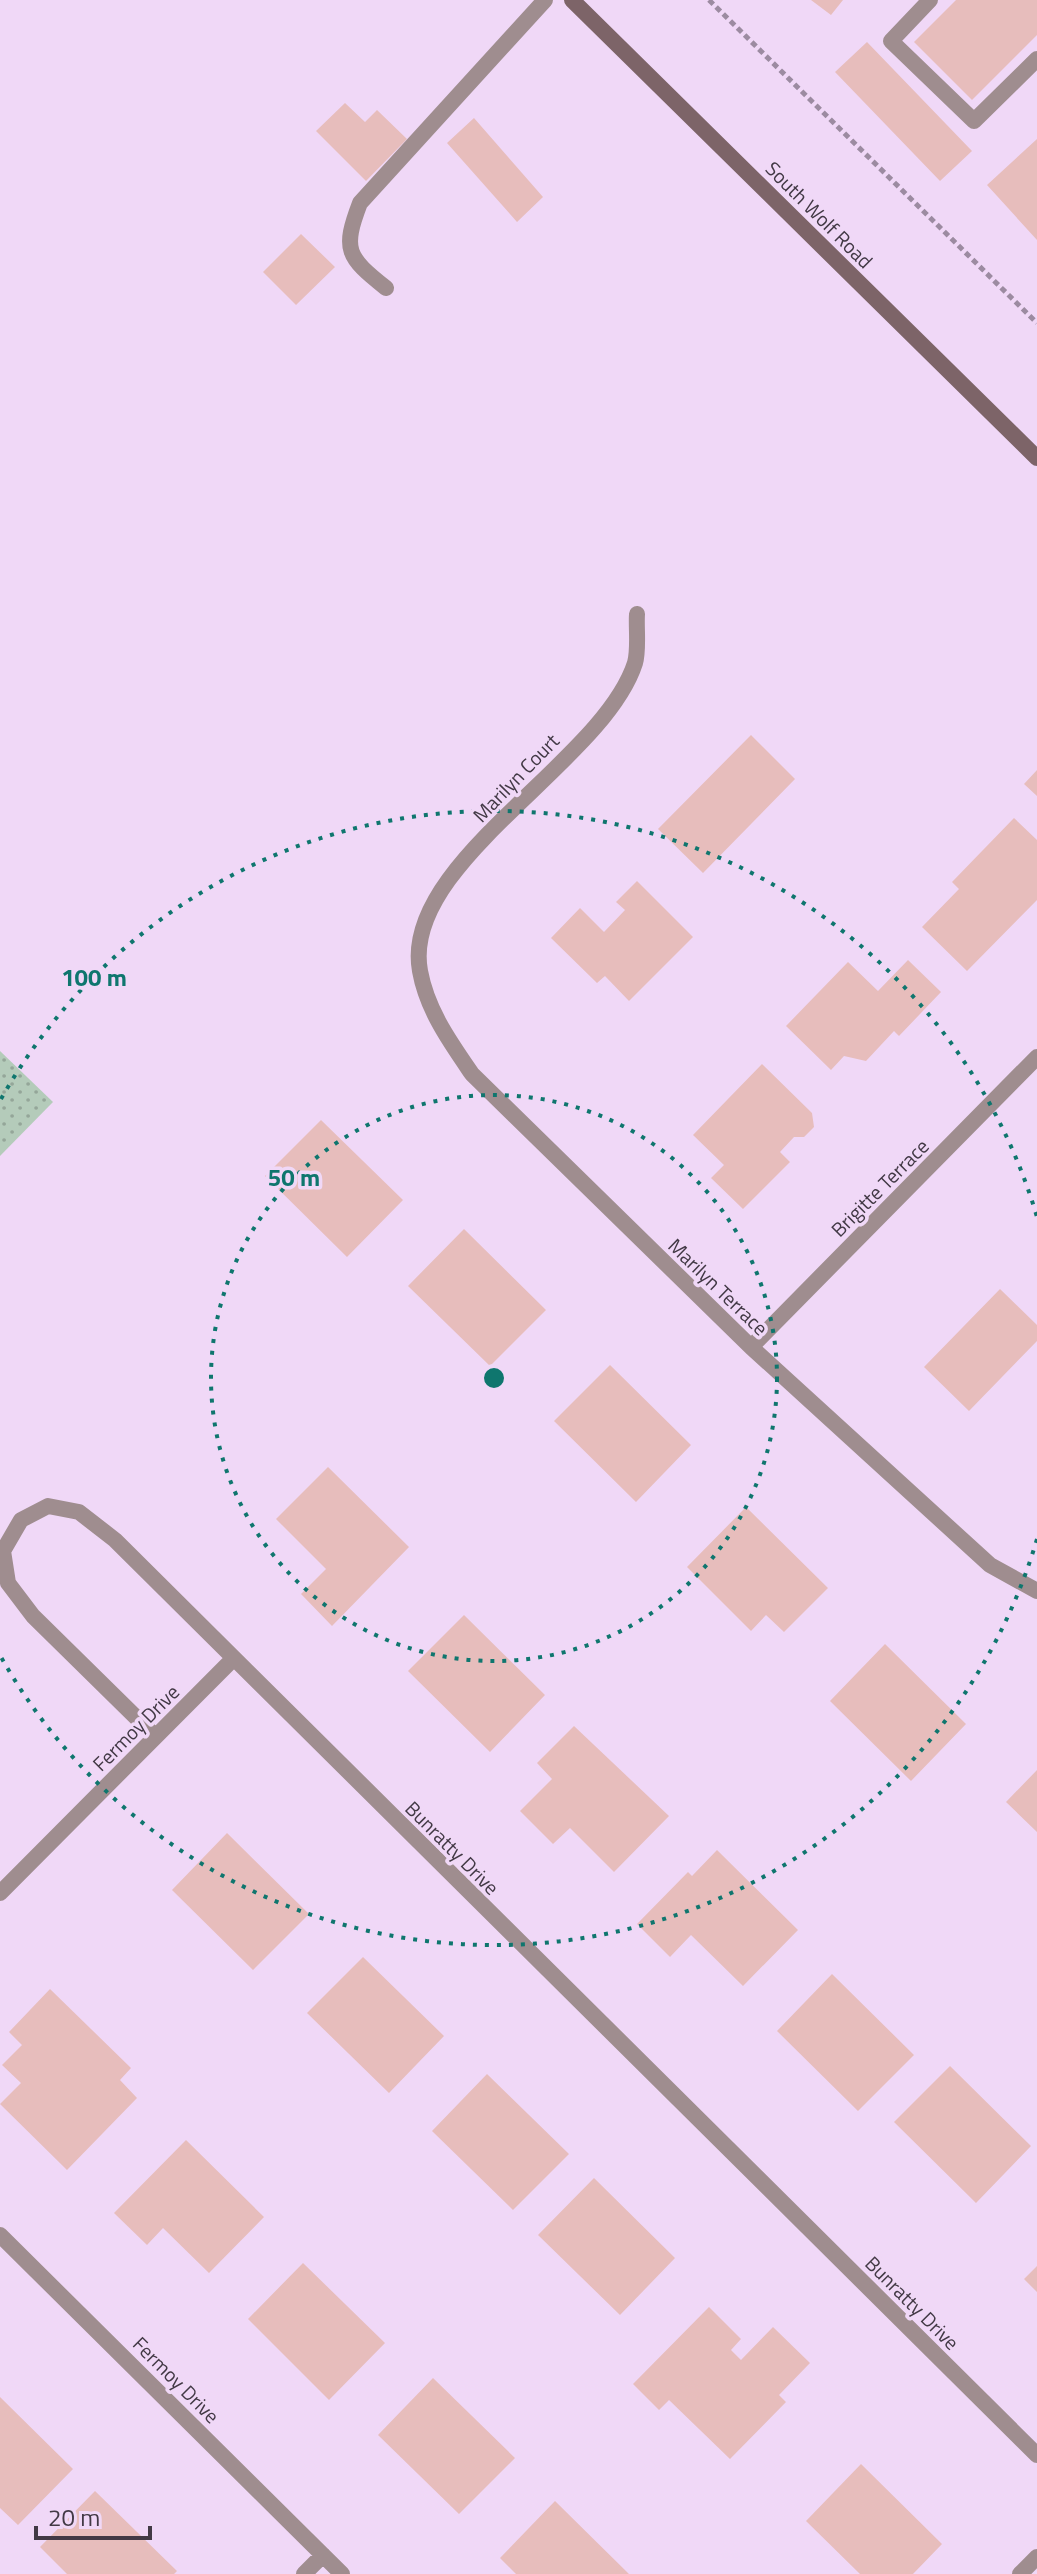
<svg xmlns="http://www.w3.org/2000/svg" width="1037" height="2574" viewBox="0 0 1037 2574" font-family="'Titillium Web',sans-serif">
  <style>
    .park { fill: url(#park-dots) }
    .building { fill: #e7bdbc }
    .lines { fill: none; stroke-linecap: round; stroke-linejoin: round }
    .path { stroke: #9c8ba1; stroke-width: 5; stroke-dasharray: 6 4; stroke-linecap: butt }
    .service { stroke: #9f8d8f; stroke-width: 16 }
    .minor { stroke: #9f8d8f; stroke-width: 16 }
    .secondary { stroke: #7d6468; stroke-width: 16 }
    .ring { fill: none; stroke: #0f766e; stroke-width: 4; stroke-dasharray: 4 8 }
    .labels { text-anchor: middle; stroke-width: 7; stroke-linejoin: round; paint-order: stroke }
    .street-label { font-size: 20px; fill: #423945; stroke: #f0d8f7 }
    .centre { fill: #0f766e; stroke: #f0d8f7; stroke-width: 4 }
    .ring-label { font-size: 24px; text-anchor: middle; font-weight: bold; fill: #0f766e; stroke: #f0d8f7; stroke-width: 7; stroke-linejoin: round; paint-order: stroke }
  </style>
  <defs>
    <pattern id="park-dots" width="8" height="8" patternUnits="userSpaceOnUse" patternTransform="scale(2)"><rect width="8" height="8" fill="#b4cbba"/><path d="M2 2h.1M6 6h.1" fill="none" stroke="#94a699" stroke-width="1.8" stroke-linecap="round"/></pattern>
  </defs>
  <rect width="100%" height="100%" fill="#f0d8f7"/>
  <!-- park -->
  <path class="park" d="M0,1051l53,51 -53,54z"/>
  <!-- building -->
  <path class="building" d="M811,0h32l-12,15z
    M956,0h81v35l-65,65 -58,-58z
    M867,42l105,109 -32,30 -105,-109z
    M345,103l20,19 12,-12 30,29 -41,42 -50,-50z
    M474,118l69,79 -26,25 -70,-79z
    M1037,139v101l-50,-55z
    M301,234l34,33 -39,38 -33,-33z
    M751,735l44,44 -92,94 -45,-44z
    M1037,770v26l-13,-12z
    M1014,818l23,22v60l-70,71 -45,-44 37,-38 -7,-7z
    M637,881l56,56 -64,64 -24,-25 -8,7 -46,-45 29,-30 24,24 21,-22 -9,-8z
    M908,960l33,32 -42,44 -5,-5 -28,30 -22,-5 -13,14 -45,-44 62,-64 30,29z
    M762,1064l50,49 2,14 -10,10h-10l-14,15 10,10 -47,47 -32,-31 13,-13 -31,-30z
    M321,1120l82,80 -56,57 -82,-81z
    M464,1229l82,81 -56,56 -82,-80z
    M1000,1289l37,36v16l-68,70 -45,-44z
    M610,1365l81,80 -55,57 -82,-81z
    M328,1467l81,80 -77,79 -31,-32 25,-25 -50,-50z
    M746,1507l82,81 -44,44 -18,-17 -15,16 -64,-64z
    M464,1615l81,80 -55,57 -82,-81z
    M885,1644l81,80 -55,57 -81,-80z
    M574,1726l95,90 -55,56 -44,-44 -17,16 -33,-33 32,-32 -15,-16z
    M1037,1770v62l-31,-30z
    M227,1833l82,81 -56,56 -81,-80z
    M717,1850l81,80 -55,56 -52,-51 -21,22 -33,-33 51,-52 4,4z
    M363,1957l81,79 -55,57 -82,-80z
    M832,1974l82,81 -56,56 -81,-80z
    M50,1989l81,79 -11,12 17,18 -70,72 -67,-66 21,-21 -19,-18 20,-20 -13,-13z
    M950,2066l81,80 -55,57 -82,-81z
    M487,2074l82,80 -56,56 -81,-79z
    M186,2140l78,77 -55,56 -46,-45 -16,17 -33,-32z
    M594,2178l81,80 -55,57 -82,-80z
    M303,2263l82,80 -56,57 -81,-81z
    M1037,2266v26l-13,-13z
    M709,2307l32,32 -10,11 10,10 32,-33 37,36 -31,32 7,7 -56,57 -61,-59 -10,10 -26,-26z
    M433,2378l82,80 -56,56 -81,-79z
    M0,2397l73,72 -55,56 -18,-17z
    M861,2464l81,80 -29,30h-53l-54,-53z
    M95,2491l82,80 -3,3h-107l-27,-27z
    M555,2501l74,73h-113l-16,-16z"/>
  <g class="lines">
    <!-- path -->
    <path class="path" d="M709,0l328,323"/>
    <!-- service -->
    <path class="service" d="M930,0l-39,41 83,80 63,-62
      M386,288c-39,-31 -44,-38 -26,-85l185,-203"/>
    <!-- minor -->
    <path class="minor" d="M637,614c-1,14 2,35 -2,49 -32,100 -235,200 -215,308 7,39 30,71 52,103l279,273 239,218 47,26
      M751,1347l286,-290
      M155,1736l-122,-120 -25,-33 -5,-32 18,-31 27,-14 31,6 36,28 922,915
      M0,1893l233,-234
      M0,2235l342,339
      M304,2574l19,-19
      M1020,2574l17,-17"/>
    <!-- secondary -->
    <path class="secondary" d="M572,0l465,458"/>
  </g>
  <!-- distance rings -->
  <g class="ring">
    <circle cx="494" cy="1378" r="283"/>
    <path d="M1037 1539A566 566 0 0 1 1 1657M1 1099A566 566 0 0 1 1037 1217"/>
  </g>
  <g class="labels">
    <!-- street labels -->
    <g class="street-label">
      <text transform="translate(819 215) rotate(45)" y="7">South Wolf Road</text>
      <text transform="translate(516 778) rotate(-46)" y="7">Marilyn Court</text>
      <text transform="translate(880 1188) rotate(-45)" y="7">Brigitte Terrace</text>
      <text transform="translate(718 1287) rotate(44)" y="7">Marilyn Terrace</text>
      <text transform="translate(136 1728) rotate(-45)" y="7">Fermoy Drive</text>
      <text transform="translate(452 1848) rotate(45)" y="7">Bunratty Drive</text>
      <text transform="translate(912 2303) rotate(45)" y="7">Bunratty Drive</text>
      <text transform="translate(176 2380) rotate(45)" y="7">Fermoy Drive</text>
    </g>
  </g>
  <circle cx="494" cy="1378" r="12" class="centre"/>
  <g class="ring-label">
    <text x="94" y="986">100 m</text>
    <text x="294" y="1186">50 m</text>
  </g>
  <!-- scale -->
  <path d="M36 2526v12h114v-12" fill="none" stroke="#423945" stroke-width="4"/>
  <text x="48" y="2526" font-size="24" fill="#423945" stroke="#f0d8f7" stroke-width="6" paint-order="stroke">20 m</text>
</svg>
